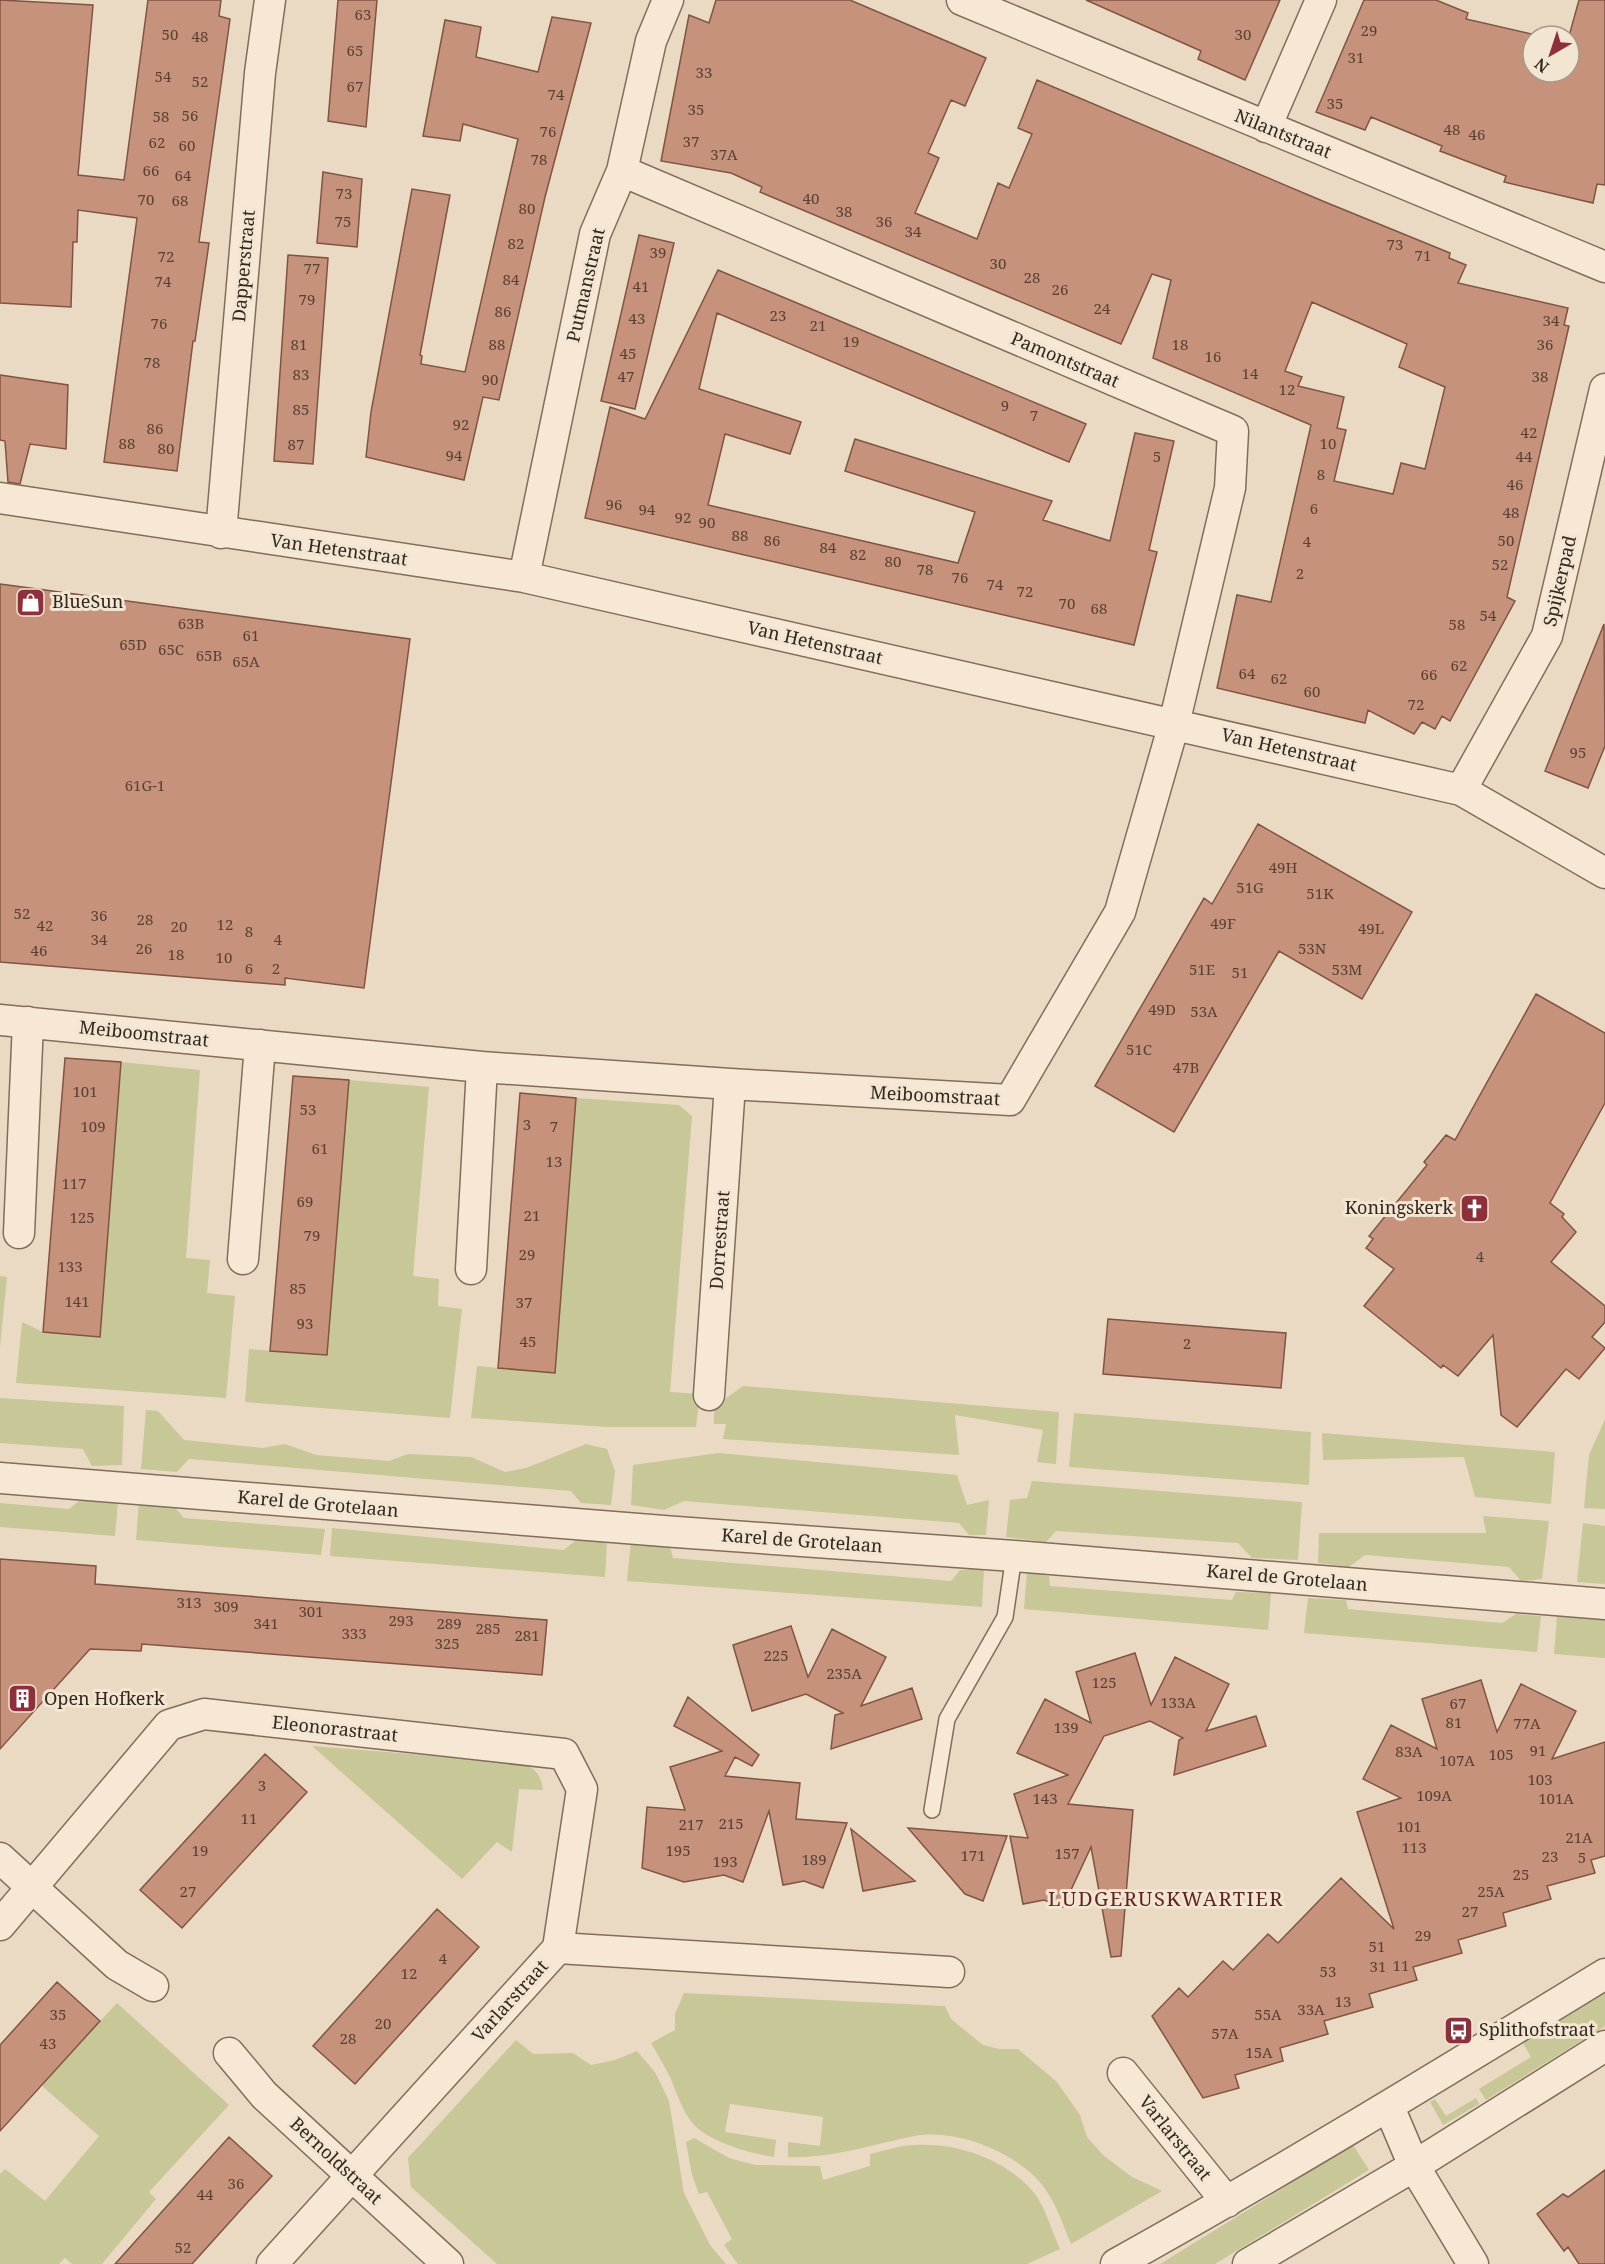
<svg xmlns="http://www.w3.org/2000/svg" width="1605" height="2264" viewBox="0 0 1605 2264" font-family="'Noto Serif',serif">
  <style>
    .green { fill: #c7c798 }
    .building { fill: #c6927b; stroke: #805443; stroke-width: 1.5; fill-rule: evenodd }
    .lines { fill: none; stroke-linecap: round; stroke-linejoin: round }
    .lane-casing { stroke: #836c5b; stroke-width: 18 }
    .street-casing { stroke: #836c5b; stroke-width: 33 }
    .lane { stroke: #f6e8d5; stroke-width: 15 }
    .street { stroke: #f6e8d5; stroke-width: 30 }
    .labels { text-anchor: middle; stroke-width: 6; stroke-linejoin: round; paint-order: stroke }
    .number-label { font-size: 15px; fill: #584135 }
    .street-label { font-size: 18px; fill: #34261e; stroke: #f2e5d2 }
    .poi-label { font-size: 18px; fill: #34261e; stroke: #f2e5d2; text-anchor: start }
    .neighbourhood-label { font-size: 20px; letter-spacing: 1.5px; fill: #5d2621; stroke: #f2e5d2 }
  </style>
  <rect width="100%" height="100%" fill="#eadac3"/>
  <!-- green -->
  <path class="green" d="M121,1062l79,8 -14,188 24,2 -3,33 28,3 -9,102 -210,-15 6,-61 21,10 57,5z
    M349,1080l80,7 -16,189 26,3 -1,27 24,3 -12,109 -205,-16 4,-53 78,6z
    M576,1098l103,7 13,11 -22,276 30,2 -4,33h-89l-136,-9 6,-52 77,7z
    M0,1276l7,1 -7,70z
    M743,1386l316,26 -3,52 -19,-2 6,-32 -88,-15 4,40 -236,-16 3,-15h-12v-17z
    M0,1398l124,8 -2,59 -30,1 -9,-17 -83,-6z
    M146,1410l12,1 26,29 79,8 22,-4 31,11 73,6 19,-7 63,3 34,15 21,-4 60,-24 21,5 8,22 -4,34 -30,-2 -10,-12 -382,-32 -12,13 -36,-3z
    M1074,1413l237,19 -2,53 -240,-18z
    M1605,1419v90l-21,-1 5,-53z
    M1322,1433l233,19 -4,52 -76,-7 -11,-40 -141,3z
    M718,1453l239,22 10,30 22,-5 -3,35h-17l-10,-12 -275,-22 -20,9 -33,-5 2,-40z
    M1032,1481l270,21 -4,58 -46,-2 -14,-15 -182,-12 -10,11 -40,-5 4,-37 17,-2z
    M84,1497l34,5 -3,34 -115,-9v-24l69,6z
    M139,1501l33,3 12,14 141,11 -4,26 -185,-15z
    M1483,1516l66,5 -7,58 -21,2 -12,-14 -144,-12 -16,12 -31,-4 1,-30h167z
    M1583,1523l22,3v58l-28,-2z
    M332,1528l232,22 12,-10h31l-2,37 -275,-21z
    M631,1541l39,5 3,12 278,23 9,-11 24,-1 -2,38 -355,-26z
    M1027,1572l22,4 1,10 182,14 4,-8 35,1 -3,37 -244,-21z
    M1308,1598l38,2 2,9 154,14 14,-9 25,2 -4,36 -233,-19z
    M1557,1616l48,4v38l-51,-4z
    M312,1746l209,17c14,5 20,11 22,27l-24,-1 -7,63 -15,-10 -35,37z
    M1605,1992v34l-119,74 -7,-11 52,-32 -8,-14z
    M684,1993l261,13 6,13 32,26 16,4h19l39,33 23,33 7,22 16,18 29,22 30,14 -91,53c-8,-19 -15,-41 -28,-58 -25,-33 -87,-58 -128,-50 -41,8 -85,23 -127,21v-15l32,4 3,-29 -93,-13 -5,28 51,8 -2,17c-25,-4 -72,-16 -86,-40 -7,-11 -12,-25 -17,-38 -6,-12 -13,-24 -20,-36l24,-13v-16z
    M117,2003l112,102 -80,87 7,7 -54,65h-30l-7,-6 -6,6h-59v-90l5,-5 40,32 54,-65 -58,-51z
    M516,2040l17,14 40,-1 18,12 24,-5 22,-9 18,21 14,29 15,92 26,52 16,19h-229l-86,-77 -3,-29z
    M1476,2098l3,6 -36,21 -13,-23 5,-3 11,17z
    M694,2138l35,20 26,7 65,1 3,14 47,-14v-12c14,-3 30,-9 45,-9 42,-3 93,15 120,49 11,15 17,38 25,55l-33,15h-289l-14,-19 8,-6 -25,-47 -8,2 -7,-19 -6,-33z
    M1353,2145l16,25 -154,94h-55z"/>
  <!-- building -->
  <path class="building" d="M0,0l93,5 -15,170 46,5 24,-180h73l-2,16 11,3 -31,223 10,1 -14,98h-2l-16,130 -73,-9 33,-244 -59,-8 -1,32h-4l-2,65 -71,-4z
    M338,0h39l-11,127 -38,-6z
    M716,0h134l136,58 -21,48 -14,-6 -23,53 11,5 -24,55 62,26 21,-56 11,5 23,-54 -14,-6 19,-48 288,122 125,51 -1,5 17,7 -8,18 110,25 -4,17 5,1 -62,271 8,4 -65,120 -8,-5 -7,13 -13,-7 -8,12 -46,-24 -3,13 -148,-35 20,-93 34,7 40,-177 -158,-67 18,-78 -19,-6 -31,70 -361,-152 2,-5 -31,-14 -70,-12 28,-146 20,8zM1312,302l95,42 -8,23 46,20 -20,82 -24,-6 -8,31 -59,-13 12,-51 -9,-2 7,-31 -46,-11 4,-9 -17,-6z
    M1086,0h194l-35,80 -47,-21 3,-8z
    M1364,0h72l32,13 -2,6 74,17h-7v36h36v-36l10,-36h26v185l-8,-1 -4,19 -89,-21 2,-6 -66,-25 2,-5 -71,-29 -6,13 -49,-18z
    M552,17l39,6 -46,174 -46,203 -16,-3 -19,83 -98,-23 5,-45 41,-223 38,6 -30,160 2,1 -1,8 44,8 53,-233 -55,-15 -3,17 -37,-5 22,-116 36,7 -5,30 62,15z
    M323,172l39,7 -5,68 -40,-4z
    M639,235l35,8 -39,166 -34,-8z
    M288,255l40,3 -15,206 -39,-3z
    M718,270l368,154 -17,38 -352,-149 -18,76 102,33 -11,32 -65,-20 -17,71 250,58 17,-51 -130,-41 10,-32 197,62 -9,19 67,21 25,-108 39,8 -25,109 8,2 -23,93 -549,-127 25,-111 35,12z
    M0,375l68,10 -2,64 -36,-5 -10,40 -12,-2 -3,-41 -5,-1z
    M0,584l410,55 -46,349 -79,-10v7l-285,-23z
    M1604,624l1,122 -17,42 -43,-17z
    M1258,824l154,88 -50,87 -83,-48 -105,181 -79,-46 109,-188 8,6z
    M1536,994l69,39v70l-55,100 14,11 -2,3 14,15 -25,30 54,44v16l-13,15 13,11 -26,31 -13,-10 -49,58 -16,-12 -8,-80 -35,41 -15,-11 -2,3 -77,-62 30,-37 -28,-21 7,-9 -4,-3 58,-71 -3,-3 22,-27 9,5z
    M65,1058l56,4 -21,275 -57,-5z
    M293,1076l56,4 -22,275 -57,-4z
    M520,1093l56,5 -21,275 -57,-5z
    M1108,1319l178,14 -5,55 -178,-14z
    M0,1559l96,7 -1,18 452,36 -5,55 -400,-31 -1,7 -51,-2 -90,100z
    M791,1626l17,51 24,-48 54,28 -25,49 51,-18 10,31 -91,30 4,-34 8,-2 -37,-19 -54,17 -19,-66z
    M1135,1653l16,52 24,-48 54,27 -23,47 50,-15 10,30 -92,29 5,-35 4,-2 -33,-17 -46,15 -36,68 65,6 -12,146 -10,1 -20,-110 -28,60 -19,-7 -21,4 -13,-68 18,2 -14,-44 54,-19 -51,-22 28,-54 46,24 -15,-51z
    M1481,1680l16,52 24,-48 55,27 -24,48 53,-17v114l-14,4 4,13 -48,13 4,13 -48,14 3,13 -48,14 4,13 -49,14 4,13 -48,14 4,13 -49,14 4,13 -48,14 3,13 -48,14 4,13 -36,10 -51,-82 27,-28 9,9 35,-36 10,9 35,-36 10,9 63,-65 53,51 -37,-117 44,-14 -38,-19 28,-54 46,24 -15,-50z
    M688,1697l71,58 -7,11 -17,-9 -10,19 75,7 -4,36 51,4 -24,65 -19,-7 -21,4 -14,-74 -26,71 -19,-7 -40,7 -42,-14 5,-61 38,3 -15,-43 52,-16 -48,-25z
    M265,1754l42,38 -125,136 -42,-38z
    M908,1828l99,8 -24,65 -18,-7z
    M851,1829l64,52 -52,10z
    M437,1909l42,38 -124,137 -42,-38z
    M57,1982l43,39 -100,110v-86z
    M229,2137l43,39 -26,28 -54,60h-77z
    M1605,2170v94h-26l-11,-17 -4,4 -27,-37 26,-20 5,3z"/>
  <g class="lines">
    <defs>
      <path id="lane" d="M932,1810l15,-91 58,-102 9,-61"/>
      <path id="street" d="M962,0l643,267
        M1266,127l55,-127
        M0,498l524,79 937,213 144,83
        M221,533l39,-460 10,-73
        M524,577l71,-343 27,-63 29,-130 17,-41
        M1461,790l86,-154 58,-247
        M0,1020l482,47 248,17 280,16 110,-188 54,-188 56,-236 3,-57 -611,-260
        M19,1233l9,-211
        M243,1259l17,-214
        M471,1269l11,-202
        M709,1395l21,-311
        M0,1478l676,54 338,24 591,48
        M0,1858l117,107 36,21
        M0,1925l169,-200 35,-11 360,40 18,35 -24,159
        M558,1948l391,24
        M229,2053l35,42 184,169
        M1123,2073l104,129
        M1389,2107l25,59 59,98
        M272,2264l286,-316
        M1116,2264c166,-92 327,-191 489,-290
        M1248,2264l166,-98 191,-120"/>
    </defs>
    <!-- lane casing -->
    <use href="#lane" class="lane-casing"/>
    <!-- street casing -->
    <use href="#street" class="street-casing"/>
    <!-- lane -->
    <use href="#lane" class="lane"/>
    <!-- street -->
    <use href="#street" class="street"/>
  </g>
  <!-- icons -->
  <defs>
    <symbol id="shop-square" viewBox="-11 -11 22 22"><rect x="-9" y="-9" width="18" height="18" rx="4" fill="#8d303b" stroke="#f2e5d2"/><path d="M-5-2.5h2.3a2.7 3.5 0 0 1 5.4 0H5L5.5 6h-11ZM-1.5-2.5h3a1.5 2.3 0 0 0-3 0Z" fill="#fff"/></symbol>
    <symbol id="church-square" viewBox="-11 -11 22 22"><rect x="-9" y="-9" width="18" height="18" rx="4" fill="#8d303b" stroke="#f2e5d2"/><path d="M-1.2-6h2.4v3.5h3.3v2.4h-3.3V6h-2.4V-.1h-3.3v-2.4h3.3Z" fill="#fff"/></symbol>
    <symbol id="building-square" viewBox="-11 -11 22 22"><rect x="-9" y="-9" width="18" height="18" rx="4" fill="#8d303b" stroke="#f2e5d2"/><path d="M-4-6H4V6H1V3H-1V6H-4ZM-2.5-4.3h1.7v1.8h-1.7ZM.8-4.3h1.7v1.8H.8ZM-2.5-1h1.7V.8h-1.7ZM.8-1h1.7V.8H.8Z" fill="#fff"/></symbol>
    <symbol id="bus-square" viewBox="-11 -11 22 22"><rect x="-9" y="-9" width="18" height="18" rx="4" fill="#8d303b" stroke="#f2e5d2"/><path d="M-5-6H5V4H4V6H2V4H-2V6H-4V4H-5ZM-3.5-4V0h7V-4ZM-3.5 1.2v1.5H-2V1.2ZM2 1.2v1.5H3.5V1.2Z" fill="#fff"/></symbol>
  </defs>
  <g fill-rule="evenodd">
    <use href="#shop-square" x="14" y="586" width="33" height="33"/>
    <use href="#church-square" x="1458" y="1192" width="33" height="33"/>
    <use href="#building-square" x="6" y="1682" width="33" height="33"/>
    <use href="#bus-square" x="1442" y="2014" width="33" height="33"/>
  </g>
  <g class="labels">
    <!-- number labels -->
    <g class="number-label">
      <text x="363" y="20">63</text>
      <text x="1369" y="36">29</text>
      <text x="170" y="40">50</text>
      <text x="1243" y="40">30</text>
      <text x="200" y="42">48</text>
      <text x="355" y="56">65</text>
      <text x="1356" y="63">31</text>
      <text x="704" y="78">33</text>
      <text x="163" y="82">54</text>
      <text x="200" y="87">52</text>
      <text x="355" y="92">67</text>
      <text x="556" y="100">74</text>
      <text x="1335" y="109">35</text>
      <text x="696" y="115">35</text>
      <text x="190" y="121">56</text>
      <text x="161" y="122">58</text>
      <text x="1452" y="135">48</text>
      <text x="548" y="137">76</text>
      <text x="1477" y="140">46</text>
      <text x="691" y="147">37</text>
      <text x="157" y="148">62</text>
      <text x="187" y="151">60</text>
      <text x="724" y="160">37A</text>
      <text x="539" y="165">78</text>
      <text x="151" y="176">66</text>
      <text x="183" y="181">64</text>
      <text x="344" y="199">73</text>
      <text x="811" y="204">40</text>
      <text x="146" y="205">70</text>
      <text x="180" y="206">68</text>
      <text x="527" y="214">80</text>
      <text x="844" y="217">38</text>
      <text x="343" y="227">75</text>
      <text x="884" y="227">36</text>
      <text x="913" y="237">34</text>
      <text x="516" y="249">82</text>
      <text x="1395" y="250">73</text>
      <text x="658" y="258">39</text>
      <text x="1423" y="261">71</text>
      <text x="166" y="262">72</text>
      <text x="998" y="269">30</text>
      <text x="312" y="274">77</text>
      <text x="1032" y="283">28</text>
      <text x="511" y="285">84</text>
      <text x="163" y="287">74</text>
      <text x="641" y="292">41</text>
      <text x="1060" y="295">26</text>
      <text x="307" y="305">79</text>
      <text x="1102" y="314">24</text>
      <text x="503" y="317">86</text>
      <text x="778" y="321">23</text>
      <text x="637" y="324">43</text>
      <text x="1551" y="326">34</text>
      <text x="159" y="329">76</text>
      <text x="818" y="331">21</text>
      <text x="851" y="347">19</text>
      <text x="299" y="350">81</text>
      <text x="497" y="350">88</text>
      <text x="1180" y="350">18</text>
      <text x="1545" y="350">36</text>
      <text x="628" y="359">45</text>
      <text x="1213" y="362">16</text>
      <text x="152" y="368">78</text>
      <text x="1250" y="379">14</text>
      <text x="301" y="380">83</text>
      <text x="626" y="382">47</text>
      <text x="1540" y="382">38</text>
      <text x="490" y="385">90</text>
      <text x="1287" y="395">12</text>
      <text x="1005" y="411">9</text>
      <text x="301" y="415">85</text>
      <text x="1034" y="421">7</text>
      <text x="461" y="430">92</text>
      <text x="155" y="434">86</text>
      <text x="1529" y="438">42</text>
      <text x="127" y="449">88</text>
      <text x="1328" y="449">10</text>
      <text x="296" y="450">87</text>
      <text x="166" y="454">80</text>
      <text x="454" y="461">94</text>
      <text x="1157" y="462">5</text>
      <text x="1524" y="462">44</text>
      <text x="1321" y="480">8</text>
      <text x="1515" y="490">46</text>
      <text x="614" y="510">96</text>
      <text x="1314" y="514">6</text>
      <text x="647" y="515">94</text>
      <text x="1511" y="518">48</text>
      <text x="683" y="523">92</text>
      <text x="707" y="528">90</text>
      <text x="740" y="541">88</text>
      <text x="772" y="546">86</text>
      <text x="1506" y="546">50</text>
      <text x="1307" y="547">4</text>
      <text x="828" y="553">84</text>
      <text x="858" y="560">82</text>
      <text x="893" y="567">80</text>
      <text x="1500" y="570">52</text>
      <text x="925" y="575">78</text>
      <text x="1300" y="579">2</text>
      <text x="960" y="583">76</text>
      <text x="995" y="590">74</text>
      <text x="1025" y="597">72</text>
      <text x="1067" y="609">70</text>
      <text x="1099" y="614">68</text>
      <text x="1488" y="621">54</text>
      <text x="191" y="629">63B</text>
      <text x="1457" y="630">58</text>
      <text x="251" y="641">61</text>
      <text x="133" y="650">65D</text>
      <text x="171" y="655">65C</text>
      <text x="209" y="661">65B</text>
      <text x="246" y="667">65A</text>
      <text x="1459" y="671">62</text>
      <text x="1247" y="679">64</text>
      <text x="1429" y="680">66</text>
      <text x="1279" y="684">62</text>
      <text x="1312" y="697">60</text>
      <text x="1416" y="710">72</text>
      <text x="1578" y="758">95</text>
      <text x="145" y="791">61G-1</text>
      <text x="1283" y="873">49H</text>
      <text x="1250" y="893">51G</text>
      <text x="1320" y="899">51K</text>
      <text x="22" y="919">52</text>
      <text x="99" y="921">36</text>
      <text x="145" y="925">28</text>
      <text x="1223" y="929">49F</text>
      <text x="225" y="930">12</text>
      <text x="45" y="931">42</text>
      <text x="179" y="932">20</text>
      <text x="1371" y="934">49L</text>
      <text x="249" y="937">8</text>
      <text x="99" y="945">34</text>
      <text x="278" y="945">4</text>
      <text x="144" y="954">26</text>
      <text x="1312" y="954">53N</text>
      <text x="39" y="956">46</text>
      <text x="176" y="960">18</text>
      <text x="224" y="963">10</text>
      <text x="249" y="974">6</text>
      <text x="276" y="974">2</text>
      <text x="1202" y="975">51E</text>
      <text x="1347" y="975">53M</text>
      <text x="1240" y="978">51</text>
      <text x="1162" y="1015">49D</text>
      <text x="1204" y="1017">53A</text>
      <text x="1139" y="1055">51C</text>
      <text x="1186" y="1073">47B</text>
      <text x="85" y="1097">101</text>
      <text x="308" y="1115">53</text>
      <text x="527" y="1130">3</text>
      <text x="93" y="1132">109</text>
      <text x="554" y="1132">7</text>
      <text x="320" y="1154">61</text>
      <text x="554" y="1167">13</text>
      <text x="74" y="1189">117</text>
      <text x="305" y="1207">69</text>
      <text x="532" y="1221">21</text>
      <text x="82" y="1223">125</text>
      <text x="312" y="1241">79</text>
      <text x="527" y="1260">29</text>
      <text x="1480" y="1262">4</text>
      <text x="70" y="1272">133</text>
      <text x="298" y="1294">85</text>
      <text x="77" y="1307">141</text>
      <text x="524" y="1308">37</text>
      <text x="305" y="1329">93</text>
      <text x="528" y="1347">45</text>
      <text x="1187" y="1349">2</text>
      <text x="189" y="1608">313</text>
      <text x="226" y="1612">309</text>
      <text x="311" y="1617">301</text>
      <text x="401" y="1626">293</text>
      <text x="266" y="1629">341</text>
      <text x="449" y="1629">289</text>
      <text x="488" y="1634">285</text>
      <text x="354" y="1639">333</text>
      <text x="527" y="1641">281</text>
      <text x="447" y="1649">325</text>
      <text x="776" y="1661">225</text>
      <text x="844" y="1679">235A</text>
      <text x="1104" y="1688">125</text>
      <text x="1178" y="1708">133A</text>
      <text x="1458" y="1709">67</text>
      <text x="1454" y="1728">81</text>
      <text x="1527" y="1729">77A</text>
      <text x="1066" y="1733">139</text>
      <text x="1538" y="1756">91</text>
      <text x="1409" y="1757">83A</text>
      <text x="1501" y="1760">105</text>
      <text x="1457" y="1766">107A</text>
      <text x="1540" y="1785">103</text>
      <text x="262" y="1791">3</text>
      <text x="1434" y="1801">109A</text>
      <text x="1045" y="1804">143</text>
      <text x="1556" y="1804">101A</text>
      <text x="249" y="1824">11</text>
      <text x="731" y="1829">215</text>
      <text x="691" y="1830">217</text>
      <text x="1409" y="1832">101</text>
      <text x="1579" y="1843">21A</text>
      <text x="1414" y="1853">113</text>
      <text x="200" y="1856">19</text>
      <text x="678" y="1856">195</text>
      <text x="1067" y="1859">157</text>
      <text x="973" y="1861">171</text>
      <text x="1550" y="1862">23</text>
      <text x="1582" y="1863">5</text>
      <text x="814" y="1865">189</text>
      <text x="725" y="1867">193</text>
      <text x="1521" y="1880">25</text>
      <text x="188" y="1897">27</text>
      <text x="1491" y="1897">25A</text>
      <text x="1470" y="1917">27</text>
      <text x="1423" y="1941">29</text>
      <text x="1377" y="1952">51</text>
      <text x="443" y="1964">4</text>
      <text x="1401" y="1971">11</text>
      <text x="1378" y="1972">31</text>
      <text x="1328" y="1977">53</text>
      <text x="409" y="1979">12</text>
      <text x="1343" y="2007">13</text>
      <text x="1311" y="2015">33A</text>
      <text x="58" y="2020">35</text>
      <text x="1268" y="2020">55A</text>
      <text x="383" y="2029">20</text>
      <text x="1225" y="2039">57A</text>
      <text x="348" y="2044">28</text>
      <text x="48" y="2049">43</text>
      <text x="1259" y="2058">15A</text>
      <text x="236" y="2189">36</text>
      <text x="205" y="2200">44</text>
      <text x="183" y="2253">52</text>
    </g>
    <!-- street labels -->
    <g class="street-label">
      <text transform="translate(1283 134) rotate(22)" y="6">Nilantstraat</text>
      <text transform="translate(244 266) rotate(-85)" y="6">Dapperstraat</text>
      <text transform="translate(586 285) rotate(-77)" y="6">Putmanstraat</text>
      <text transform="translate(1065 360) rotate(23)" y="6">Pamontstraat</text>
      <text transform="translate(339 550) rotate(8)" y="6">Van Hetenstraat</text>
      <text transform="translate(1560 581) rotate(-77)" y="6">Spijkerpad</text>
      <text transform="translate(815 643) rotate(13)" y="6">Van Hetenstraat</text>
      <text transform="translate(1289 750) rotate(13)" y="6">Van Hetenstraat</text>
      <text transform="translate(144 1034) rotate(6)" y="6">Meiboomstraat</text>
      <text transform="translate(935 1096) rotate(3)" y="6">Meiboomstraat</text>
      <text transform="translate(720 1240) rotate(-86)" y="6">Dorrestraat</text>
      <text transform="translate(318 1504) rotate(5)" y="6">Karel de Grotelaan</text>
      <text transform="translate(802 1541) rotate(4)" y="6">Karel de Grotelaan</text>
      <text transform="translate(1287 1578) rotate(5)" y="6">Karel de Grotelaan</text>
      <text transform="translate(335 1729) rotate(6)" y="6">Eleonorastraat</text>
      <text transform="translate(510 2001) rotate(-48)" y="6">Varlarstraat</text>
      <text transform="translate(1175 2138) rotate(51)" y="6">Varlarstraat</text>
      <text transform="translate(336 2161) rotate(43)" y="6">Bernoldstraat</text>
    </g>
    <!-- poi labels -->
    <g class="poi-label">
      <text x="52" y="608">BlueSun</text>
      <text x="1453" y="1214" text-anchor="end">Koningskerk</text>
      <text x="44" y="1705">Open Hofkerk</text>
      <text x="1479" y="2036">Splithofstraat</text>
    </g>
    <!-- neighbourhood labels -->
    <g class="neighbourhood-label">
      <text x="1166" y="1906">LUDGERUSKWARTIER</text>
    </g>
  </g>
  <!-- north arrow -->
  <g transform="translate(1551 54) rotate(219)"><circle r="28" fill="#f2e5d2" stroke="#a6998a" stroke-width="1.5"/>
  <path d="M0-4.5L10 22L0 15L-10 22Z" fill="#8d303b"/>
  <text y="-9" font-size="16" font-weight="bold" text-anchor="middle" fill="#34261e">N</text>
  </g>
</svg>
